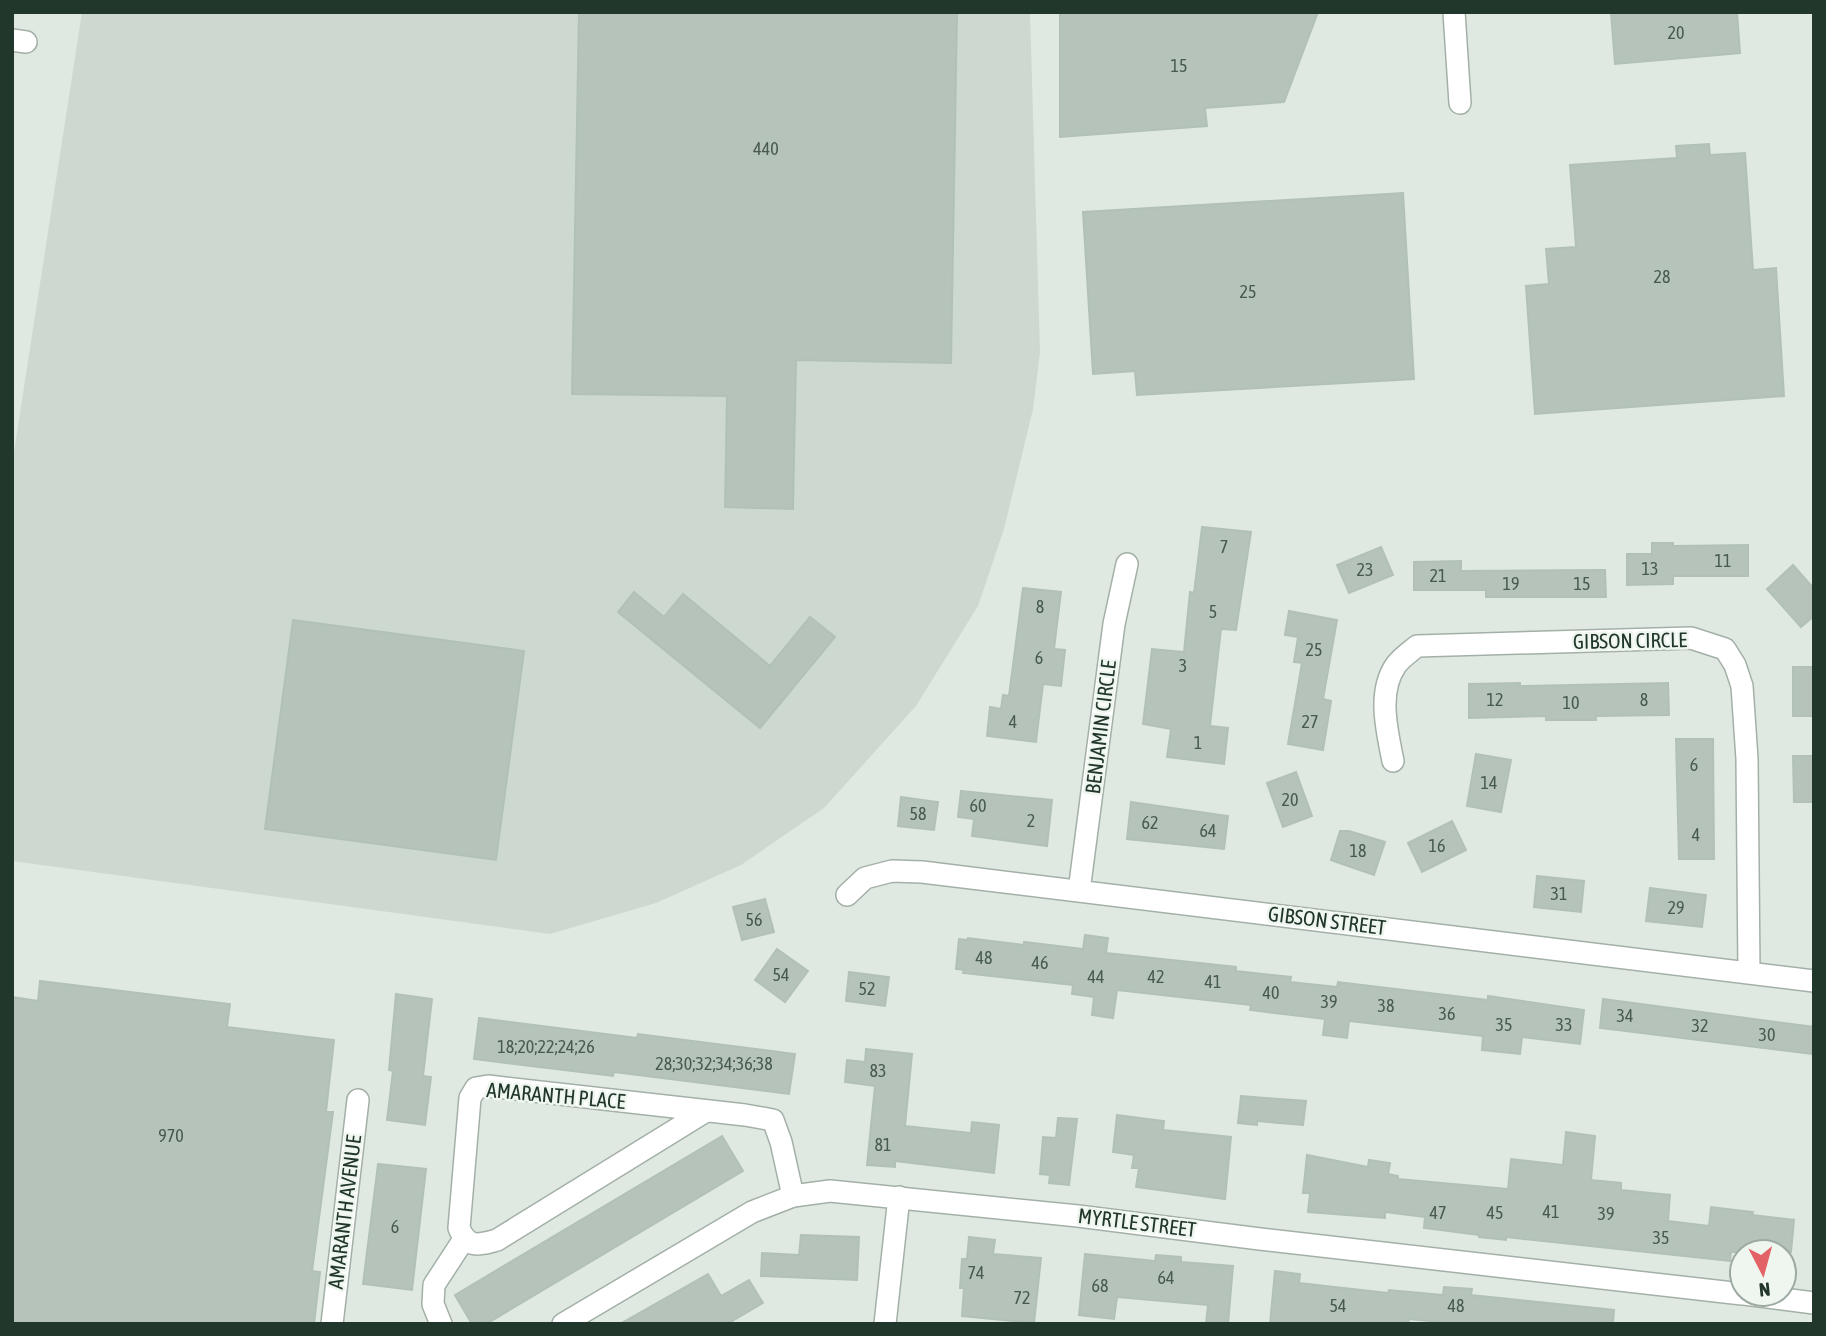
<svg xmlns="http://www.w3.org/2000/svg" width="1826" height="1336" viewBox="0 0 1826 1336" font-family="'Asap Condensed',sans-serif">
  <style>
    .built { fill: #cdd8d0 }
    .building { fill: #b5c3ba; stroke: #b2c1b7; stroke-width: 2 }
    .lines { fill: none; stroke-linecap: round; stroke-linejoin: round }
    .minor-casing { stroke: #a3b0a7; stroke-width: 24 }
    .tertiary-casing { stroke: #a3b0a7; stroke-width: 24 }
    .minor { stroke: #fff; stroke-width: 21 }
    .tertiary { stroke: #fff; stroke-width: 21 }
    .labels { text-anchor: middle; stroke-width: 5; stroke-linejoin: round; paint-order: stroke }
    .number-label { font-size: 18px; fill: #475a4f }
    .street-label { font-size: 21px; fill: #22372b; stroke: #eff6f0 }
  </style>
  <rect width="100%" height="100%" fill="#dfe9e2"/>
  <!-- built -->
  <path class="built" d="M82,12h948l10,340 -7,57 -29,120 -26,77 -62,100 -92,102 -83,57 -85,38 -106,31 -538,-73v-396z"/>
  <!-- building -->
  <path class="building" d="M579,12h378l-6,351 -155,-3 -3,149 -68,-2 2,-111 -155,-2z
    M1060,12h258l-34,90 -79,6 2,18 -147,11z
    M1611,12h126l3,41 -125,11z
    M1709,144l1,11 35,-2 8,117 23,-2 8,128 -249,18 -9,-128 23,-2 -3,-35 30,-2 -6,-82 107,-7 -1,-12z
    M1403,193l11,186 -277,16 -2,-24 -42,3 -10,-162z
    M1202,527l49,5 -15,98 -15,-1 -11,97 18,2 -4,36 -57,-7 4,-28 -28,-5 9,-75 32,3 6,-60 4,1z
    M1652,543h21v3l75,-1v31h-75v8l-46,1v-31h25z
    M1381,547l12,28 -44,18 -12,-28z
    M1461,561v10l144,-1 1,27h-120v-7h-72v-28z
    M1793,565l21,24v27l-13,11 -34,-38z
    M1023,588l38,4 -7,57 11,1 -4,36 -18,-2 -7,58 -49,-6 3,-29 11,2 2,-14 6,1z
    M634,592l30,25 19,-23 87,72 40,-49 25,20 -75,91 -142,-116z
    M1289,611l48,9 -14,79 8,2 -8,49 -35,-6 14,-81 -8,-1 4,-25 -13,-2z
    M293,620l231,31 -28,209 -231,-31z
    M1793,667h21v49h-21z
    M1520,683v3l148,-3 1,32 -73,1v4h-50v-4l-77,2v-34z
    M1676,739h37l1,120h-35z
    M1476,754l35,6 -10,52 -34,-6z
    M1793,756h21v46h-20z
    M1296,772l16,44 -29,11 -16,-44z
    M961,791l91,9 -5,46 -75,-10 2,-17 -16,-2z
    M901,797l37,5 -4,28 -36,-4z
    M1131,802l97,14 -4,33 -97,-10z
    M1452,821l14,29 -44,22 -14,-29z
    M1340,831h9l36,11 -11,33 -43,-15z
    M1537,876l47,5 -3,31 -47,-5z
    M1650,888l56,7 -4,32 -56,-6z
    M765,899l9,33 -32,8 -9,-33z
    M1085,935l23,3 -2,15 130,14v4l55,6 -1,5 47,5 1,-5 150,18v-4l96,14 -4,34 -58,-7 -2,17 -38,-4 1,-14 -134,-15 -2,17 -24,-3 2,-16 -75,-9 1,-5 -134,-15 -4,28 -21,-3 2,-18 -22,-3 1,-9 -110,-12 1,-3 -8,-1 3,-30 8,1 1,-2 56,7v-3l59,7z
    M777,949l31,22 -23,31 -30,-22z
    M849,972l40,5 -4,29 -39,-5z
    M40,981l190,23 -3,23 107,13 -8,72h7l-21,159 8,1 -6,52h-302v-327l26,4z
    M396,994l36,5 -9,77 8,1 -6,48 -38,-5 6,-49 -4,-1z
    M1603,999l211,28v27l-214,-26z
    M479,1018l158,20 1,-4 157,20 -6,40 -175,-22 -1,4 -139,-17z
    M866,1049l46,5 -7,72 66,7 1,-11 27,3 -5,48 -99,-12v6l-28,-2 8,-79 -30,-4 2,-22 18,2z
    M1241,1096l65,5 -3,24 -46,-4v4l-19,-2z
    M1117,1115l47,6 -1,9 68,7 -6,62 -89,-12 3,-19h-7l2,-13 -21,-3z
    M1058,1118l19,1 -8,66 -20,-2 1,-8 -10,-1 3,-37 13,1z
    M1566,1132l29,4 -4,44 30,3v7l49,5 -2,26 41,5 2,-19 42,5 -1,3 42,5 -3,32h-60l-1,9 -224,-24v3l-27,-3v-2l-55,-7 1,-11 -40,-5v6l-77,-6 2,-19h-7l4,-38 61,12 1,-7 21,3 -2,11 10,2v3l110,10 3,-30 52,6z
    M722,1136l21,35 -257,153h-14l-17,-29z
    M378,1164l48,5 -14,121 -49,-6z
    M801,1235l58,2 -2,43 -96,-4 1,-23 37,2z
    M969,1237l26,3 -2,14 48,4 -7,65 -72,-7 2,-28h-4l2,-29h5z
    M1085,1254l70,7 1,-6 25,2v5l52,4 -5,58h-22l2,-19 -91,-8 -3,22 -35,-4z
    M1275,1271l25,3 -1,9 89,10 1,-3 54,5 1,-8 28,2 -1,6 143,15 -1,14h-154l-50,-5 -1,5h-138z
    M708,1274l13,22 28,-16 14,23 -36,21h-107z"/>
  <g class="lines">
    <defs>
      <path id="minor" d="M1454,12l6,91
        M12,40l14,2
        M1393,761c-6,-30 -16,-69 3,-96 6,-8 14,-13 21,-19l274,-8 34,11 10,16 7,21 5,73 2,214
        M1079,891l35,-267 13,-60
        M847,895l18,-17 27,-7 30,1 892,109
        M706,1111l-209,129c-19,5 -29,9 -38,-12l11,-130 6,-10 12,-2 257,29 28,5 8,22 12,54
        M332,1324l26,-224
        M441,1324l-8,-20 1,-19 30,-46
        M885,1324l14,-127"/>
      <path id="tertiary" d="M1744,1294l70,9
        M563,1324l189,-112 41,-16 37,-5 248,25 182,23 482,55"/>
    </defs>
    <!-- minor casing -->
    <use href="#minor" class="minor-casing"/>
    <!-- tertiary casing -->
    <use href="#tertiary" class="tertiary-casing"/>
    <!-- minor -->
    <use href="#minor" class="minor"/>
    <!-- tertiary -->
    <use href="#tertiary" class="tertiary"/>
  </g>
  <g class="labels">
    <!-- number labels -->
    <g class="number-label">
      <text x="1676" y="39">20</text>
      <text x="1179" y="72">15</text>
      <text x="766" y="155">440</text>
      <text x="1662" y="283">28</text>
      <text x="1248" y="298">25</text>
      <text x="1224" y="553">7</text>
      <text x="1723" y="567">11</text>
      <text x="1650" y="575">13</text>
      <text x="1365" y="576">23</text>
      <text x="1438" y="582">21</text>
      <text x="1511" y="590">19</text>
      <text x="1582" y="590">15</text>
      <text x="1040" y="613">8</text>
      <text x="1213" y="618">5</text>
      <text x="1314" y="656">25</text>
      <text x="1039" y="664">6</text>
      <text x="1183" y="672">3</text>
      <text x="1495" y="706">12</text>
      <text x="1644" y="706">8</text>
      <text x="1571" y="709">10</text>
      <text x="1013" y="728">4</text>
      <text x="1310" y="728">27</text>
      <text x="1198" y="749">1</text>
      <text x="1694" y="771">6</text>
      <text x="1489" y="789">14</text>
      <text x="1290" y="806">20</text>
      <text x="978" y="812">60</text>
      <text x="918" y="820">58</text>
      <text x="1031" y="827">2</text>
      <text x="1150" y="829">62</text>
      <text x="1208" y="837">64</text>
      <text x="1696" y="841">4</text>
      <text x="1437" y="852">16</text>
      <text x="1358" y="857">18</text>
      <text x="1559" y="900">31</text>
      <text x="1676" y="914">29</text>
      <text x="754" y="926">56</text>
      <text x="984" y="964">48</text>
      <text x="1040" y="969">46</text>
      <text x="781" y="981">54</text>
      <text x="1096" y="983">44</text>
      <text x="1156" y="983">42</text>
      <text x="1213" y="988">41</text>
      <text x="867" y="995">52</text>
      <text x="1271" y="999">40</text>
      <text x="1329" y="1008">39</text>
      <text x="1386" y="1012">38</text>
      <text x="1447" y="1020">36</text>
      <text x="1625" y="1022">34</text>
      <text x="1504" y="1031">35</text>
      <text x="1564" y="1031">33</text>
      <text x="1700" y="1032">32</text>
      <text x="1767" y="1041">30</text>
      <text x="546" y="1053">18;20;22;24;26</text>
      <text x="714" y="1070">28;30;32;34;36;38</text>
      <text x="878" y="1077">83</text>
      <text x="171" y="1142">970</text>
      <text x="883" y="1151">81</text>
      <text x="1551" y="1218">41</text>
      <text x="1438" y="1219">47</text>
      <text x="1495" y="1219">45</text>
      <text x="1606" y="1220">39</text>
      <text x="395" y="1233">6</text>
      <text x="1661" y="1244">35</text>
      <text x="976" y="1279">74</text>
      <text x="1166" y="1284">64</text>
      <text x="1100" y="1292">68</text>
      <text x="1022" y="1304">72</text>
      <text x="1338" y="1312">54</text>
      <text x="1456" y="1312">48</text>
    </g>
    <!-- street labels -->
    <g class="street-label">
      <text transform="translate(1630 641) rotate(-1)" y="7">GIBSON CIRCLE</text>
      <text transform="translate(1101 727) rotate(-83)" y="7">BENJAMIN CIRCLE</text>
      <text transform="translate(1327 921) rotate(7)" y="7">GIBSON STREET</text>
      <text transform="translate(556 1096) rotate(5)" y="7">AMARANTH PLACE</text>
      <text transform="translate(345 1212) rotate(-83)" y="7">AMARANTH AVENUE</text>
      <text transform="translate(1137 1223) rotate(7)" y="7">MYRTLE STREET</text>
    </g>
  </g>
  <!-- border -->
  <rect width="1826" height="1336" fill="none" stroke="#22372b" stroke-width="28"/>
  <!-- north arrow -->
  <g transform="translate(1763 1273) rotate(174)"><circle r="33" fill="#eff6f0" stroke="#9daaa1" stroke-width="2"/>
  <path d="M0-5L12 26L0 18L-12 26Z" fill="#e36265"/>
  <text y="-10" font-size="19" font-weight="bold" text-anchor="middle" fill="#22372b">N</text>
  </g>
</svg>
